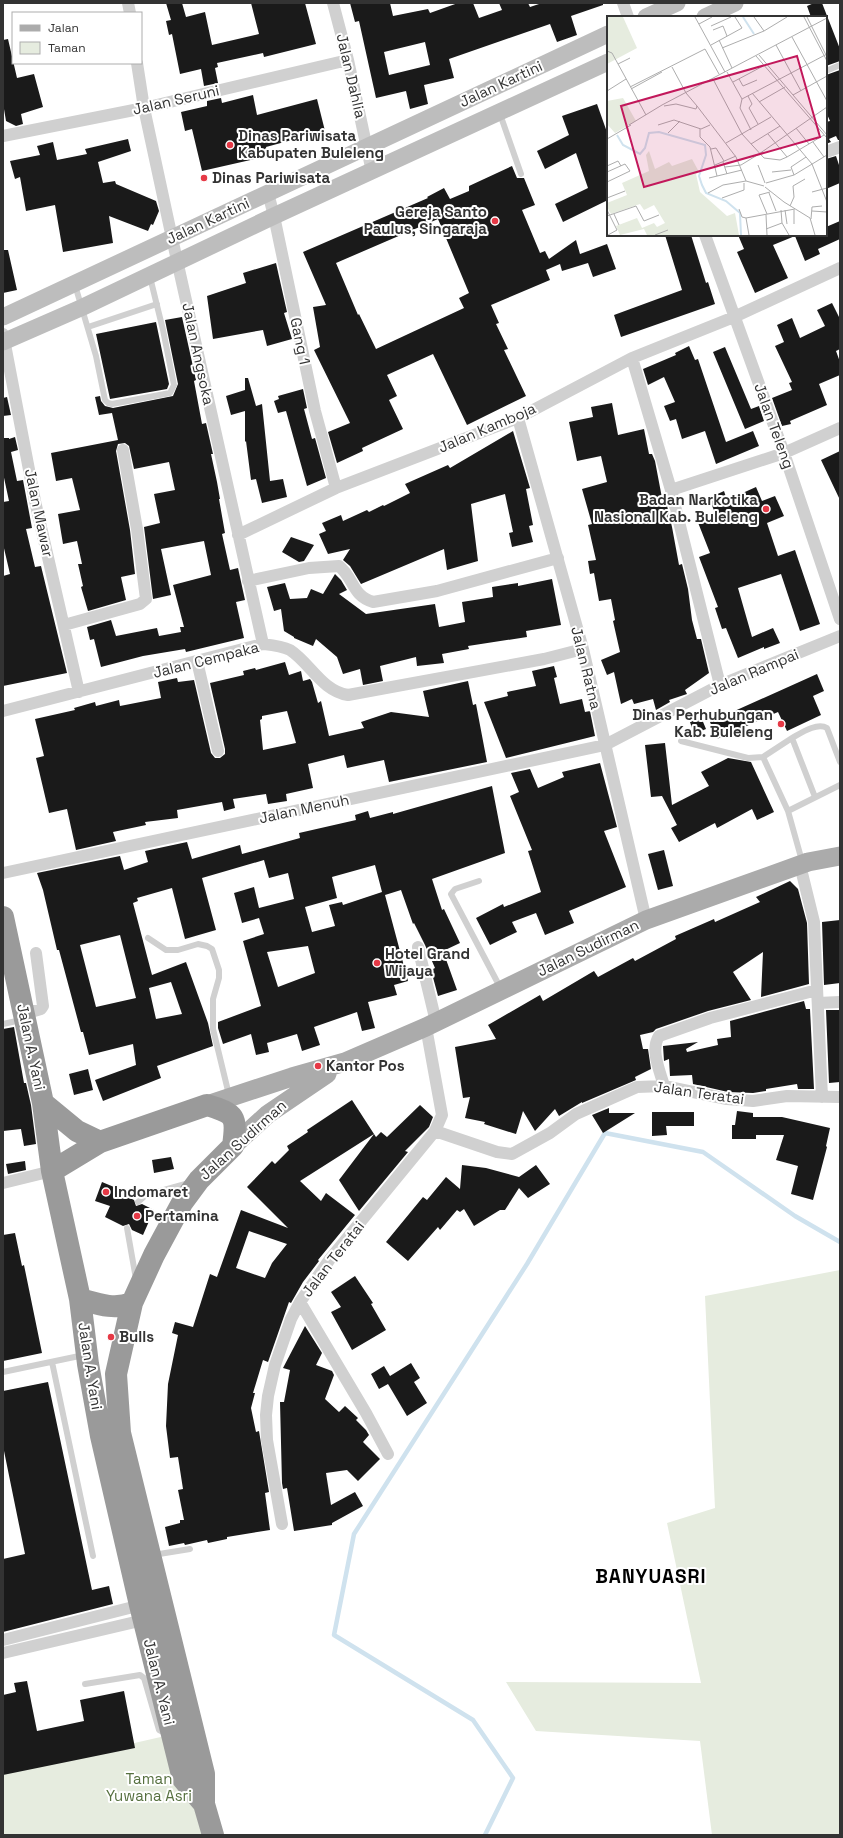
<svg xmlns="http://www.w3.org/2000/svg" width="843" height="1838" viewBox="0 0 843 1838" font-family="'Space Grotesk',sans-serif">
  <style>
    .green { fill: #e6ecdf }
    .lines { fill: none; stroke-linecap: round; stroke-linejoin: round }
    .stream { stroke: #cfe2ee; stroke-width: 4.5 }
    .building { fill: #1a1a1a; fill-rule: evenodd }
    .lane { stroke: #d0d0d0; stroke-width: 6 }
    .street { stroke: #d0d0d0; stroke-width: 12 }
    .secondary { stroke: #bdbdbd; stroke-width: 17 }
    .primary { stroke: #ababab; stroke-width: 19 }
    .highway { stroke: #9a9a9a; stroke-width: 22 }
    .poi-dot { fill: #e63946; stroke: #fff; stroke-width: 1.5 }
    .labels { text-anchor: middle; stroke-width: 4; stroke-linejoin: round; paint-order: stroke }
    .street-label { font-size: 15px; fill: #333; stroke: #fff }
    .poi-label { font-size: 15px; font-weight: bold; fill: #333; stroke: #fff; text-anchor: start }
    .park-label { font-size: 15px; fill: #56703f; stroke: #fff }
    .district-label { font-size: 19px; font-weight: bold; letter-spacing: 1px; fill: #000; stroke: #fff }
    .inset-river { fill: none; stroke: #cfe2ee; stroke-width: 2 }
    .inset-road { fill: none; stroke: #adadad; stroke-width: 1 }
    .view { fill: #c2185b; fill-opacity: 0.15; stroke: #c2185b; stroke-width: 2 }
    .inset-edge { fill: none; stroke: #333; stroke-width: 2 }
  </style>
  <rect width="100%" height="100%" fill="#fff"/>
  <!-- green -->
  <path class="green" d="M840,1270v565h-128l-12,-94 -164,-10 -30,-49 195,1 -34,-160 48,-15 -10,-212z
    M187,1731l22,104h-206v-62z"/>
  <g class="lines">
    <!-- stream -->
    <path class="stream" d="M485,1835l28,-57 -40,-58 -139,-85 20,-101 173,-270 78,-131 98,19 92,64 45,26"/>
  </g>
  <!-- building -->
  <path class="building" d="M166,3h16l4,14 19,-5 7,33 47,-11 -8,-31h54l11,41 -52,13 -1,-4 -46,10 1,4 -3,1 3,15 -14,3 -3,-17 -21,5 -8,-40 -3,1 -3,-14 5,-1z
    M350,3h40l3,13 35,-7 2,4 28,-10h15l6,15 23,-8 -3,-7h29l2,4 12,-4h61v2l-32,11 6,19 -20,7 -7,-18 -101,35 5,19 -30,7 4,19 -18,5 -4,-18 -30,7 -17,-77 -4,1zM425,42l5,23 -41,10 -5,-23z
    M814,3h8l18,46v12l-14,5v-49h-15l-4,-11z
    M8,39l9,39 17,-4 9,33 -22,7 2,10 -7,2 -10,-5 -3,-18v-63z
    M840,70v70h-2l-2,-4 -7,3 2,3 -5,2v-22l4,-1 -4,-9v-37z
    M253,95l4,20 60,-16 8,32 -59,16 2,9 -66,15 -10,-42 -7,2 -4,-19 26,-6v-5l14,-3 1,5z
    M597,104l11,31v65l-45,22 -8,-18 33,-16 -12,-35 -31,16 -8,-18 32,-16 -7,-19z
    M128,139l3,12 -33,11 5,21 12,-2 1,3 40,17 3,10 -6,14 -2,-1 -3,7 -39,-15 4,27 -50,9 -8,-47 -29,6 -6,-34 -5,2 -5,-18 30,-6 -3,-9 16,-4 4,18 30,-6 -2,-5z
    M836,156l4,12v15l-14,6v-30z
    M512,166l5,12h7l11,27 -13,5 18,43 5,-2 4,8 27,-19 4,14 27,-10 9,25 -23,8 -5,-14 -26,8 -2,-7 -14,6 4,10 -59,25 8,18 -3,1 12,25 -4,1 22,46 -59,29 -34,-71 -46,21 10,21 -8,4 14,29 -41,19 1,3 -26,12 -9,-31 22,-9 -36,-73 6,-3 -7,-40 13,-2 -23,-53 125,-54 -1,-1 17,-9 6,11 19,-8v-5zM438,219l31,74 -10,5 5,10 -88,41 -17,-35 -1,1 -22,-52z
    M840,221v18l-22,10 2,5 -15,7 -10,-25 -22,9 15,33 -33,15 -18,-41 7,-3 -6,-14h88v-8z
    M665,235h26l15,48 2,-1 7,22 -94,33 -7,-22 68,-25z
    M3,250h5l9,40 -14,3z
    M276,263l11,49 -3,1 8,26 -25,7 -4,-16 -50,9 -6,-43 39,-13 -3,-10z
    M832,303l8,16v30l-4,2 4,11v13l-21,9 8,21 -37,16 1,3 -9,2 -10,-28 20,-8 -3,-7 3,-1 -17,-36 9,-4 -7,-17 15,-7 8,20 25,-12 -8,-16z
    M182,317l14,63 -2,1 8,43 4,-1 7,31h-2l6,28 3,17h-1l6,34 -3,1 8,36 8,-2 7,32 -9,2 8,36 -58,14 -1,-3 -42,7 -42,11 -7,-28 -4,1 -3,-13 24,-7 5,16 41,-8 2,8 22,-4 -1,-5h4l-11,-42 38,-10 -7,-34 -43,8 10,46 -18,4 -9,-72 16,-4 -6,-29 21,-4 -6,-28 -35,7 -5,-23 -4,-3 -7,1 -2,7 14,79 5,44 -14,3 5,23 -38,11 -7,-24 2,-1 -5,-22h4l-5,-23 -14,3 -5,-30 22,-4 -8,-32 -16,3 -5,-28 67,-13 -6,-27 -13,2 -4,-18 5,-1 1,5 4,5 8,2 60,-12 5,-12 -13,-64z
    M156,322l13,62 -2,5 -57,10 -14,-65z
    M689,346l6,14 3,-1 28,83 27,-11 6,15 -43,18 -11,-33 -23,8 -6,-20 -6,2 -6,-15 11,-4 -11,-25 -16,8 -5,-16 33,-14 -1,-2z
    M725,347l26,62 8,-3 5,15 -19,8 -32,-77z
    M245,378h3l8,28 6,-2 8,77 13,-2 4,18 -25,6 -6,-24 -5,1 -5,-39 -1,1v-31l-14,4 -5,-19 19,-6z
    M303,389l4,19 -3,1 8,30 3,-1 11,40 -19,8 -21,-75 -8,2 -4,-12 5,-2 -1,-3z
    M7,397l4,18 -8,1v-18z
    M612,403l6,32 26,-6 5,25h3l3,7 7,37 3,-1 7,30 7,38 3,-1 6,25 4,31 5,19h4l8,34 -24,17 2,4 -18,6 1,2 -14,8 -3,-11 -19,5 -2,-5 -11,5 -7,-32 -7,3 -6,-15 19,-8 -7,-31 2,-1 -4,-21 -12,2 -5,-28 -4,1 -2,-13 8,-1 -8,-35 4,-1 -10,-35 25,-7 -6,-26 -24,5 -8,-39 24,-5 -2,-10z
    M513,431l17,57 -4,1 7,36 -4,1 4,16 -21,5 -3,-14 4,-1 -8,-38 -34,10 7,57 -31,9 -3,-21 -83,35 -11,-18 -7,-6 7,-11 -22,5 -9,-20 7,-3 -4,-8 19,-8 2,6 24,-11 2,2 14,-7 1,1 26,-13 -5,-9 43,-19 2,3z
    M15,437l3,13 -7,2 6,29 6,-1 9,48 -6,1 9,38 6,-1 26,107 -64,13v-110l7,-2 -7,-30v-42l6,-1 -6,-28v-35h6v1z
    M840,451v49l-19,-40z
    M756,487l6,14 13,-5 9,20 -17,7 11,33 17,-6 25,74 -20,7 -19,-57 -43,14 14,49 21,-9 7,15 -16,6v-2l-26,11 -12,-30 -4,1 -7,-21 3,-1 -19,-50 11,-4 -13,-33 18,-7 -6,-15 15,-7 3,9z
    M291,537l23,8 -10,16 -5,1 -17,-10z
    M335,574l6,6 6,10 -8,4 27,20 69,-10 4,23 26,-5 -3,-20 31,-5 -1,-10 26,-4v3l34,-7 9,46 -35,6 1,6 -59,9 1,3 -27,5 2,9 -27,3 -1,-9 -36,9 3,15 -20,4 -3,-16 -17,5 -6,-17 -21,-18 -3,7 -19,-8v-1l-10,-6 -3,-22 -7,2 -7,-24 18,-4 5,16 17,-1 4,-9 12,5z
    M285,662l4,13 12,-4 2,10 7,-2 2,3 6,21 3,-2 8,35 35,-8 -3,-6 30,-10 38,5 -6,-26 45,-10 5,24 3,-1 11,58 -98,20 -5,-22 -37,8 -3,-13 -36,9 5,24 -27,6 1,7 -19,3 -2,-10 -33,5 2,9 -11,3 -2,-9 -45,8 1,8 -33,4 1,3 -33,7 3,9 -40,9 -9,-41 -18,4 -13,-55 8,-2 -9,-37 40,-9 -1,-2 21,-6 1,4 23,-6 1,6 41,-8 -3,-16 19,-4 1,4 16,-2 17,73 4,5h5l5,-4v-5l-15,-66 34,-8 -1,-4 12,-3 1,2zM287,711l9,32 -33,7 -3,-30 2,-1v-3z
    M554,666l3,11 -3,1 6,26 22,-5 3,13 5,-1 5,25 -89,22 -22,-56 24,-6 -1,-4 29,-6 -4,-15z
    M817,674l7,17 -11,5 8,19 -34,16 -9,-19 -61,27 -7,-17z
    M701,717l5,12 -12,5 -4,-12z
    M665,743l7,62 37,-19 -8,-14 27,-14 23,4 23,50 -17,8 -5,-11 -35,19 -2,-5 -36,19 -8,-14 6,-3 -15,-29 -11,1 -6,-52z
    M600,763l17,64 -13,4 22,56 -57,24 5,12 -29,12 -9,-22 -24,9 5,10 -27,13 -14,-27 27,-14 1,3 37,-15 -13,-41 4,-1 -22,-54 9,-4 -8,-19 19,-4 8,19 26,-11 -2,-5z
    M492,786l13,67 -73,26 10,31 2,-1 16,34 -17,8 14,39 -19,6 -7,-26 4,-2 -10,-23 -11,-22 -1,1 -12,-34 -16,5 23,86 -14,4 3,10 -29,7 7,26 -13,3 -5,-19 -43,15 6,18 -18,6 -5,-17 -30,9 2,9 -13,3 -5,-21 -28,10 -5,-16v-6l43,-16 -18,-65 21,-7 -5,-16 -17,5 -8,-30 20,-6 5,21 35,-9 -6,-26 -19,5 -5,-18 -62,18 14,52 -31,9 -13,-51 -35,10 1,3 -5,2 19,72 34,-13 22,61 5,23 -56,20 4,12 -58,23 -8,-21 41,-15 -3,-21 -44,11 -6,-23h-2l-22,-82h-2l-14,-60 -6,-17 83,-17 4,14 24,-8 -3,-11 42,-9 5,17 48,-14 2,9 58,-16 -1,-5 57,-13 -1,-5 13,-4 2,7 23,-6v2zM375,865l7,27 -39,13 -1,-3 -13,3 6,21 -23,6 -7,-25 32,-9 -5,-21zM120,935l16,63 -40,9 -16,-62zM308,946l7,27 -37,14 -11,-35zM171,982l11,32 -26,5 -7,-31z
    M664,850l9,36 -15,4 -10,-36z
    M790,881l8,8 9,34 2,61 -48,13 2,-45 -30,20 18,28 -43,11 -52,18 -3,3 -13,3 3,14h5l3,20 -16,8 1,3 -54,23v-1l-23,14 -4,-7 -20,22 -12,-20 -7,23 -32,-10 1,-2 -20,-4 5,-21 -7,1 -8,-51 41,-8 -8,-14 52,-30 3,6 51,-30 4,6 35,-19 2,3 41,-22 -1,-3 39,-17 1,3 45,-20 -4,-5z
    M840,920v63l-16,2 -2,-63z
    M804,1001l2,8h4l4,80h-16l-1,-5 -31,5v2l-13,2 -25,-1 -35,-8 -1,-9 -22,1 -1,-17 -5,2 -1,-15 35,-4 -12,7 1,3 31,-7 -1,-6 14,-2 -1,-16z
    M826,1010h14v72l-11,1z
    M14,1027l10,56h2l5,22 5,39 -12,2 -3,-17 -18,2v-102z
    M88,1069l5,21 -19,5 -5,-21z
    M352,1100l22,34 -74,47 21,20 5,-8 29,22 -37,45 1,1 -16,21 -12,21 -2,-1 -21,60 -5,-2 -10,33h2l-4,15 5,24 3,-1 10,61 -4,1 5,37 -43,7v2l-19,4 -1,-3 -22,5 -1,-2 -15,3 -4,-19 15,-4v-3h4l-6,-30 5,-1 -5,-32 -8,1 -4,-32 2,-42 10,-49 -6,-2 3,-11 18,5 17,-53 7,3 24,-67 47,18 -41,-41 25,-26 3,3 14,-14 -2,-4 21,-14 -1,-2zM249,1231l38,13 -15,19 -7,15 -29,-10z
    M420,1105l13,12 -4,10 -24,24 3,1 -49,59 -20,-31 35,-46 2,3 5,-5 6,5z
    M609,1108v5h26l-32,20 -11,-18z
    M737,1111l16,2v4h29l48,11 -4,18 1,1 -14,53 -22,-6 7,-28 -22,-6 8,-25h-28v4h-24v-14h3z
    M652,1112h42v14h-28l1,9 -15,1z
    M171,1157l3,12 -20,4 -2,-13z
    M25,1161l1,9 -18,4 -2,-10z
    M462,1165l24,3 33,9 17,-12 14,19 -22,14 -9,-10 -14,22h-5l-26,16 -10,-17 -4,3 -3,-2 -17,20 -2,-3 -30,34 -22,-19 37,-45 4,3 19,-23 14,12z
    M102,1182l12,5 -1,3 21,10 2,6 6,-2 12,6 -11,25 -11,-5 -3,-6 -6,2 -18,-9 5,-11 -15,-5z
    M15,1233l7,33 2,-1 18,88 -39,8v-126z
    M355,1276l18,27 -2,1 15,26 -34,20 -21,-38 10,-5 -10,-15z
    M305,1326l17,27 -6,12 16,6 2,4 -9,24 14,13 6,-6 13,12 -2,2 10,10 3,5 -6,7 17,17 -22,22 -11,-11 -21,3 5,32 24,-13 8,14 -31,17v2l-38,6 -7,-43 -4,1 -1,-6 -2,-81h4l6,-32 -7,-2z
    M411,1363l9,15 -6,4 13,21 -20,13 -19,-32 -9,5 -8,-15 13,-8 6,10z
    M48,1382l44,208 17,-4 4,18 -110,28v-73l22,-5 -22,-108v-55z
    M27,1681l10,50 47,-10 -4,-21 44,-9 11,57 -132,27v-80l13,-3 -2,-9z"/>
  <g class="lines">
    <!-- lane -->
    <path class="lane" d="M826,71l14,-6
      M500,114l21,60
      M75,285l21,71 9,44 3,3 4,1 58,-11 4,-8 -11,-55 -13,-53
      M88,327l69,-23
      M681,741l67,17 15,-1 25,54 14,50
      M763,757l29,-19
      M815,797l-23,-59c9,-5 25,-16 35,-10l13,34
      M788,811l52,-26
      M479,881l-24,8 -4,5 50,95
      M148,938l18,12h12l20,-6 9,2 5,3 7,21v8l-6,21v30l16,66
      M3,1024l18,-4
      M138,1202l8,-7 43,-12
      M127,1228l9,51
      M52,1362l41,194
      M3,1372l81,-17
      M153,1555l37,-6
      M85,1684l55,-9 4,3 15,52 4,2h4"/>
    <!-- street -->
    <path class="street" d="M128,3l2,10
      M333,3l15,57 24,112
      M623,3l5,14
      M137,63l7,45 28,130 91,406
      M3,136l141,-28 204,-48
      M826,152l14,-5
      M268,193l6,23 41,195 21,77
      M705,235l79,218 56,166
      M3,334l32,167 44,191
      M632,358l39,132 49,195
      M518,418l65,231 63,271
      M671,490l113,-37 56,-25
      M238,535l98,-47 182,-70 114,-60 102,-41 106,-49
      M248,581l61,-13 30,-2c15,12 13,30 34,36l64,-11 121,-33
      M64,625l76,-21 6,-5 -9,-70 -14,-79
      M197,661l21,90
      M3,711l260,-67c9,1 19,2 27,6 20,13 32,41 58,45l196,-36 39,-10
      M800,865l14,57 8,175
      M3,873l602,-128 115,-60 120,-49
      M418,947l18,75
      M818,1003l22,-1
      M24,1014l17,-5 2,-3 -7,-53
      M664,1086c-4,-15 -14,-36 -5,-50l51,-18 107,-28
      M435,1131l62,21 15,2 38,-21 26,-19 61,-27 27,-1 63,13 26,2 34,-5 53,1
      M3,1183l49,-12
      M300,1302l66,111 22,41
      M282,1524l-15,-84 -1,-25 2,-19 7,-31 16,-46 9,-17 30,-43 105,-128 7,-16 -16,-88
      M3,1640l142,-36
      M3,1653l145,-34"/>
    <!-- secondary -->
    <path class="secondary" d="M646,17l31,-14
      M705,17l30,-14
      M3,317l605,-283
      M3,342l80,-35 191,-91 334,-154"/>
    <!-- primary -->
    <path class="primary" d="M207,1105l85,-28 53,-15 81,-35 220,-107 162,-58 32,-6
      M233,1146l35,-32 59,-40"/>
    <!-- highway -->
    <path class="highway" d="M3,917l40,186 9,68 28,128 8,65 13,72 39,169 43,174 21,25
      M43,1103l34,28 23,11
      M52,1171l48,-29 107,-37c29,9 30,11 26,41l-34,34 -17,23 -28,52 -22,48 -16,71 4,59 84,341v30l9,31
      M80,1299c18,5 34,11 52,4"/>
  </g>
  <!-- markers -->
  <g class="poi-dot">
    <circle cx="230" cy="145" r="4"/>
    <circle cx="204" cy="178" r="4"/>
    <circle cx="495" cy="221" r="4"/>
    <circle cx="766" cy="509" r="4"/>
    <circle cx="781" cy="724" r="4"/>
    <circle cx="377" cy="963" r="4"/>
    <circle cx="318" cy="1066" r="4"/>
    <circle cx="106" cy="1192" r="4"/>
    <circle cx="137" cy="1216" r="4"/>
    <circle cx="111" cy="1337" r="4"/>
  </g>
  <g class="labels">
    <!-- street labels -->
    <g class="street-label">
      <text transform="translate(351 76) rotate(77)" y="5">Jalan Dahlia</text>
      <text transform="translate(501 84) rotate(-25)" y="5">Jalan Kartini</text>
      <text transform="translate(176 100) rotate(-13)" y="5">Jalan Seruni</text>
      <text transform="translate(208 221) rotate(-25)" y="5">Jalan Kartini</text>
      <text transform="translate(300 341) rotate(78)" y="5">Gang 1</text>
      <text transform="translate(198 354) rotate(78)" y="5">Jalan Angsoka</text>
      <text transform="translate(774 426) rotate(70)" y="5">Jalan Teleng</text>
      <text transform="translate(487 428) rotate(-23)" y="5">Jalan Kamboja</text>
      <text transform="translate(39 513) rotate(78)" y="5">Jalan Mawar</text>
      <text transform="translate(206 660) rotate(-14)" y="5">Jalan Cempaka</text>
      <text transform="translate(586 668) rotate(76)" y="5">Jalan Ratna</text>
      <text transform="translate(754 672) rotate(-23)" y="5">Jalan Rampai</text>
      <text transform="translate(304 809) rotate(-12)" y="5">Jalan Menuh</text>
      <text transform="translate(588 948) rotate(-26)" y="5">Jalan Sudirman</text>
      <text transform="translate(31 1047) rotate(78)" y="5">Jalan A. Yani</text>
      <text transform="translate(699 1093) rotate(8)" y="5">Jalan Teratai</text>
      <text transform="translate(243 1140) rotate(-42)" y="5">Jalan Sudirman</text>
      <text transform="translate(333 1259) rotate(-52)" y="5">Jalan Teratai</text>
      <text transform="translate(90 1366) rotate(81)" y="5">Jalan A. Yani</text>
      <text transform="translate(159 1682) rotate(76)" y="5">Jalan A. Yani</text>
    </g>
    <!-- poi labels -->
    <g class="poi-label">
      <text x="238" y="141">Dinas Pariwisata<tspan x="238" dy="17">Kabupaten Buleleng</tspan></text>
      <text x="212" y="183">Dinas Pariwisata</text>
      <text x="487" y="217" text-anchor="end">Gereja Santo<tspan x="487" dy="17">Paulus, Singaraja</tspan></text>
      <text x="758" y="505" text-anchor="end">Badan Narkotika<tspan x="758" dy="17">Nasional Kab. Buleleng</tspan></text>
      <text x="773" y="720" text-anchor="end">Dinas Perhubungan<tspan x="773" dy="17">Kab. Buleleng</tspan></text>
      <text x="385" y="959">Hotel Grand<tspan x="385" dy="17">Wijaya</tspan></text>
      <text x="326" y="1071">Kantor Pos</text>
      <text x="114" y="1197">Indomaret</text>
      <text x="145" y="1221">Pertamina</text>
      <text x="119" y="1342">Bulls</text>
    </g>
    <!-- park labels -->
    <g class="park-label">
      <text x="149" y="1784">Taman<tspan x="149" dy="17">Yuwana Asri</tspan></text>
    </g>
    <!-- district labels -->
    <g class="district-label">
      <text x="651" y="1583">BANYUASRI</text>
    </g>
  </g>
  <!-- overview -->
  <g transform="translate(607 16)">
    <rect width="220" height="220" fill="#fff"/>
    <path d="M0,1h16l14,31 -30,16zM16,82l13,23 -21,12 -8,-9v-23zM42,135l6,18 14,-7 3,4 20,-7 7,13 -3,2 4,18 27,24 8,-3 4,22h-92l-3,-6 -24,6 -4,-9 21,-8 5,10 12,-5 3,4 8,-4 -11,-18 -10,5 -4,-6 -29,10 -4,-7v-4l20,-8 -5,-12 27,-12 -3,-16z" fill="#e6ecdf"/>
    <path class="inset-river" d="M136,1l11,17M10,119l6,10 17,9 5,-6 4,-15 10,-1 46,13 1,10 -7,21 3,9 4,8 20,8 14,12 1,22"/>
    <path class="inset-road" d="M88,1l30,55M147,1l10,14M197,1l23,44M200,1l20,40M92,8l13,-7M104,10l20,-9M106,14l10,-4 4,10M185,21l35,64M112,24l13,28M104,29l31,-17 -7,-11M169,29l25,46M115,32l42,-17 23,-14M0,35l5,2 34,62M152,39l68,80M149,40l71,82M11,48l12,-6M65,51l14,26M120,56l15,27 -2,9 11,22M106,63l29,55 22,24 16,2 7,-3 37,-22M132,63l4,7 14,-6M126,66l32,-17M23,71l75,-38 14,25M24,73l31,-17M0,75l19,-12M145,77l60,71 15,38M186,79l34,-19M141,80l4,8 -3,4 9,16M135,83l85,-45M152,86l26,-15M57,90l12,-2 20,5 1,-3 -11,-13M90,90l39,51 10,24 18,5M22,109l33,-20 165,-87M51,109l16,-5 27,9 9,-4M189,112l13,16M93,113v8l10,10 7,29M61,117l12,-12M161,118l19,23M0,123l24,-14M206,126l11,15M119,127l45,-26M144,128l29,-18M104,133l5,-1 8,13M116,146l4,12M108,149l21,-9M151,149l7,18M0,150l11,-5 3,5M118,151l16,-2 18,-11 68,-47M0,156l18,-8 5,7 -23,11M165,156l19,-2M187,159l-3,-8 15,-10M102,162l33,-8M159,167l28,-8 33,-20M158,171l19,15 26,16 5,17M205,176l15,-4M101,177l15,-8 23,-4M162,177l7,18M0,182l18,-7M115,182l22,-8v-7M183,190l4,-9 -1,-11 12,-7M132,193l3,8 4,1 49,-9M0,194l10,20 -9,5M174,194l1,13 7,12M178,194l2,14M187,194v14M205,195l15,1M7,198l5,11M160,198l-8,-19 11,-3M159,199l1,20M0,200l29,-10 8,15 15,-6M139,202l3,17M204,203l1,-12 10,-1M159,213l16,-6M48,219l13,-5"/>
    <path class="view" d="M190,40l23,81 -176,50 -23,-81z"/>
    <rect width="220" height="220" class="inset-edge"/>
  </g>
  <!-- border -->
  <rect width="843" height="1838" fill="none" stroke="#333333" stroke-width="8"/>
  <!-- legend -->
  <rect x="12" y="12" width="130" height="52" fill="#ffffff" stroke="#adadad"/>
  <rect x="20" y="25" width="20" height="6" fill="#ababab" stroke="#adadad"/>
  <text x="48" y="32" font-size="12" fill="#333333">Jalan</text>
  <rect x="20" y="42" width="20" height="12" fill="#e6ecdf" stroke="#adadad"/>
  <text x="48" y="52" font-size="12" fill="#333333">Taman</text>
</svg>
